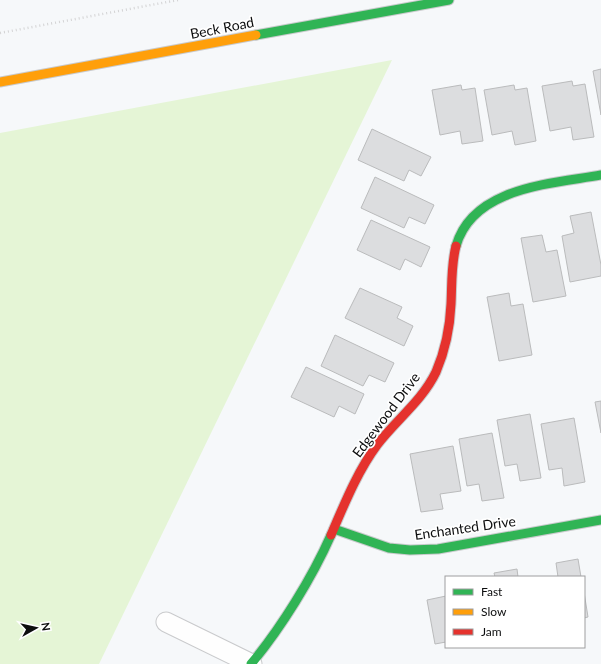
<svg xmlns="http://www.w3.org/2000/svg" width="601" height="664" viewBox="0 0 601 664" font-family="Lato,sans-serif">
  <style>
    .green { fill: #e5f5d6 }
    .building { fill: #dcdddf; stroke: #babbbc }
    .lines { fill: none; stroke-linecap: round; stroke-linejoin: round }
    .street-casing { stroke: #c9cacc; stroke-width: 21 }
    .fast-casing { stroke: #c9cacc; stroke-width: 11 }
    .slow-casing { stroke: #c9cacc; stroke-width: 11 }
    .jam-casing { stroke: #c9cacc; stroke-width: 11 }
    .path { stroke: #d3d3d4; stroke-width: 2.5; stroke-dasharray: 1 3; stroke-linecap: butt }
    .street { stroke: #fefefe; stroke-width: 19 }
    .fast { stroke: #30b455; stroke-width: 9 }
    .slow { stroke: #ff9f0a; stroke-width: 9 }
    .jam { stroke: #e5322d; stroke-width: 9 }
    .labels { text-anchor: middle; stroke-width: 3.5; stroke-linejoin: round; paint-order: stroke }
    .street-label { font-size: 14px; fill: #0c0d0e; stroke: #fff }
  </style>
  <rect width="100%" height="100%" fill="#f6f8fa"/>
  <!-- green -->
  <path class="green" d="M392,60l-293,604h-99v-531z"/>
  <!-- building -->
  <path class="building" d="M601,69v46l-8,-44z
    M572,81l1,5 12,-2 9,53 -21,3 -2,-13 -21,4 -8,-45z
    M461,85l1,5 13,-2 8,53 -21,3 -2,-13 -20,4 -8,-45z
    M514,85l1,5 12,-2 9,53 -21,4 -3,-14 -20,4 -8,-45z
    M372,129l59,28 -10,19 -12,-6 -5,11 -46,-21z
    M375,177l59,28 -9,19 -16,-7 -5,11 -43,-20z
    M591,212l10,53v11l-31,6 -8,-46 12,-3 -4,-17z
    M371,220l59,27 -9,20 -16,-8 -5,11 -43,-20z
    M542,235l4,17 11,-2 9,46 -33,6 -12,-64z
    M360,288l42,19 -5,11 16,8 -9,20 -59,-28z
    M509,293l2,13 12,-2 9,51 -33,6 -12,-64z
    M335,335l59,28 -9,19 -16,-7 -6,11 -42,-20z
    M306,367l58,27 -9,20 -16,-8 -5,11 -43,-20z
    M601,401v32l-6,-31z
    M530,414l11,64 -21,3 -3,-17 -12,2 -8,-46z
    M574,418l11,64 -21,4 -2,-18 -13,2 -8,-46z
    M492,433l12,65 -22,3 -3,-17 -12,2 -8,-47z
    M453,446l8,45 -21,3 3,15 -22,3 -11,-58z
    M578,559l3,18h-23l-2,-14z
    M517,569l1,8h-23l-1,-4z
    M584,592l4,25 -4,1z
    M446,596v46l-11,2 -8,-44z"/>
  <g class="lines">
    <defs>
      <path id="street" d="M166,622l86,42"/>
      <path id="fast" d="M256,35l193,-35
        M456,246c17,-59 95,-62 145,-71
        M334,529l55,19 21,2 28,-1 163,-29
        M251,664c30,-36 61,-86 80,-129"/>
      <path id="slow" d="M0,82l256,-47"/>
      <path id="jam" d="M331,535c13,-30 26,-63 46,-90 19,-25 45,-44 59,-73 9,-21 14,-45 15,-68 1,-19 0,-39 5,-58"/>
    </defs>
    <!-- street casing -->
    <use href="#street" class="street-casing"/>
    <!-- fast casing -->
    <use href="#fast" class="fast-casing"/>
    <!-- slow casing -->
    <use href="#slow" class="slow-casing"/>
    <!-- jam casing -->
    <use href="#jam" class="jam-casing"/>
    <!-- path -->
    <path class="path" d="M0,33l178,-33"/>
    <!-- street -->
    <use href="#street" class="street"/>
    <!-- fast -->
    <use href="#fast" class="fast"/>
    <!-- slow -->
    <use href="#slow" class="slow"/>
    <!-- jam -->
    <use href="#jam" class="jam"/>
  </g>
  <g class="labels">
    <!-- street labels -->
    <g class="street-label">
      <text transform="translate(222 28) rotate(-11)" y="5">Beck Road</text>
      <text transform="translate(386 415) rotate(-53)" y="5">Edgewood Drive</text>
      <text transform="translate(465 528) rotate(-8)" y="5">Enchanted Drive</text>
    </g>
  </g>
  <!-- legend -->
  <rect x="445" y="576" width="140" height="72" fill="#ffffff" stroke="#9e9e9f"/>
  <rect x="453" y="589" width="20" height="6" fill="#30b455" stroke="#9e9e9f"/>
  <text x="481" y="596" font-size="12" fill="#0c0d0e">Fast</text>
  <rect x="453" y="609" width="20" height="6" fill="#ff9f0a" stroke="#9e9e9f"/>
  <text x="481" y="616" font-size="12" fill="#0c0d0e">Slow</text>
  <rect x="453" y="629" width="20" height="6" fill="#e5322d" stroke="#9e9e9f"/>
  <text x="481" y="636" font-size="12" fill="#0c0d0e">Jam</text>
  <!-- north arrow -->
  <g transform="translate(36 628) rotate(82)" stroke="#ffffff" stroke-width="3" paint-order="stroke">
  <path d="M0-3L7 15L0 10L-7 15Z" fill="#0c0d0e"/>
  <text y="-6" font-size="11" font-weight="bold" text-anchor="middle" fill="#0c0d0e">N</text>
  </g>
</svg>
